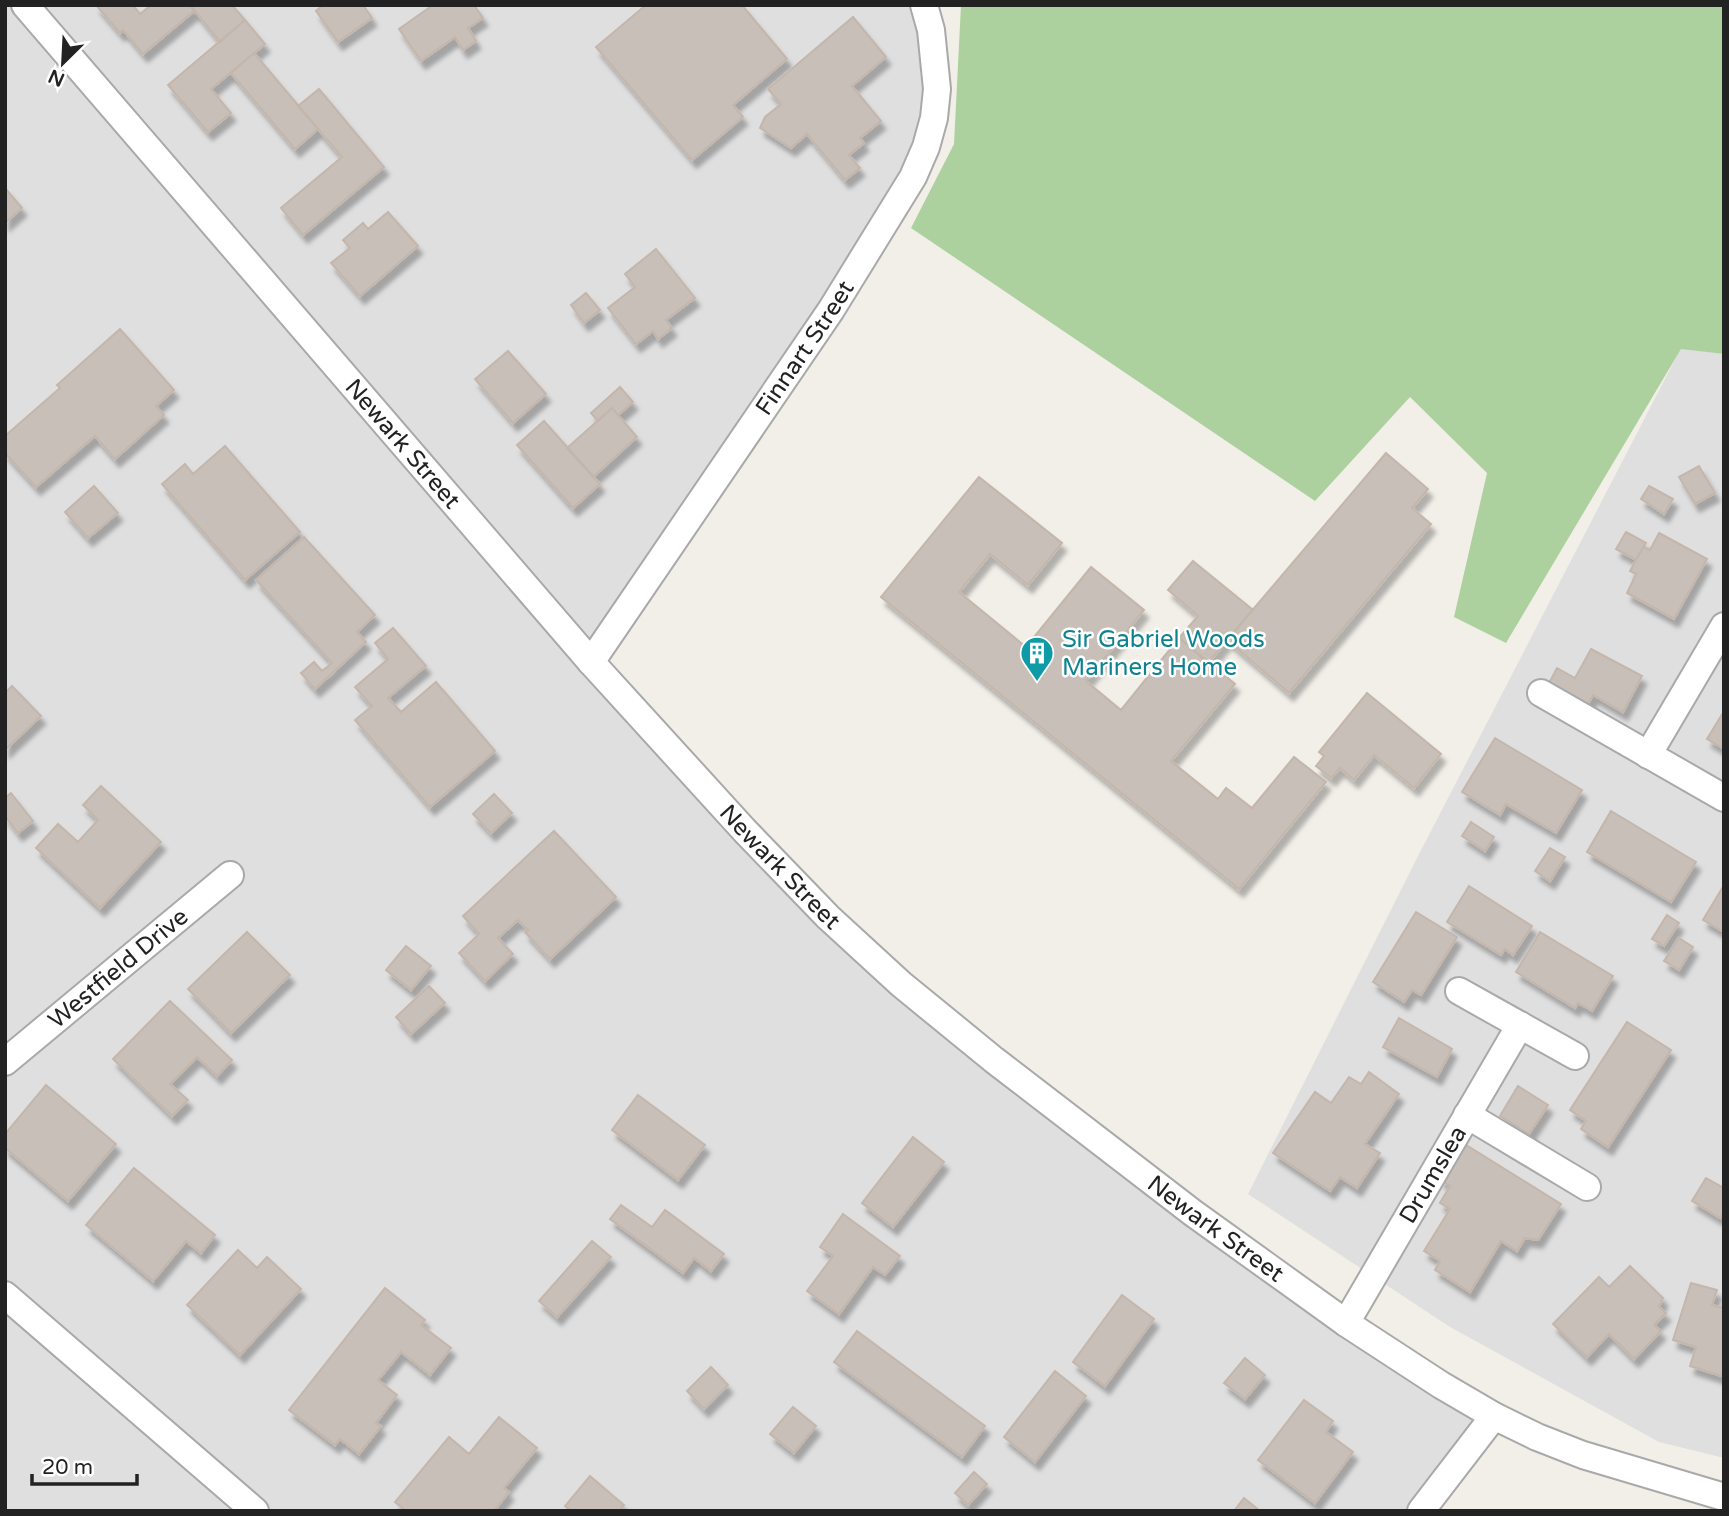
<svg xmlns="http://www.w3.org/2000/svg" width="1729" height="1516" viewBox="0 0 1729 1516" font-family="'Varela Round',sans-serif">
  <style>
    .residential { fill: #e0dfdf }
    .forest { fill: #add19e }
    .building { fill: #c7bfb8; stroke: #c4b6ab; stroke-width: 2; filter: url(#shadow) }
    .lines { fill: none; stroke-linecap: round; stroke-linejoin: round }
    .street-casing { stroke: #a9a9a9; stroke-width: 30 }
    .street { stroke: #fff; stroke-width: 26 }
    .labels { text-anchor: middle; stroke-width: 5; stroke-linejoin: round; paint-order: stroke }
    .street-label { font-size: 24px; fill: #222; stroke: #fff }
    .culture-label { font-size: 24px; fill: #0d838f; stroke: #fff; text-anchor: start }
  </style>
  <defs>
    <filter id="shadow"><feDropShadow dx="4.5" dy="8" stdDeviation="2" flood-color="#0004"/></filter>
  </defs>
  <rect width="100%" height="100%" fill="#f2efe9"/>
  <!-- residential -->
  <path class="residential" d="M5,5h922l9,132 -348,524 299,312 459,349 151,94 -77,95h-1415z
    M1681,348l43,6v1104l-65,-16 -209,-115 -202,-133 169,-336z"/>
  <!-- forest -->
  <path class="forest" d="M961,5h763v349l-43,-5 -175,294 -52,-26 33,-144 -77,-76 -95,104 -404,-273 43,-84z"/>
  <!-- building -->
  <path class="building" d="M96,5h37l7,9 11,-9h39l4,6 -51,43 -20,-24 -3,3z
    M190,5h42l13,15 -25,22z
    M323,5h40l9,13 -34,24 -22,-31z
    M433,5h41l9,13 -15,10 8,13 -13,9 -8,-13 -34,24 -22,-32z
    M646,5h96l45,54 -54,46 10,12 -51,43 -96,-113z
    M853,17l33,40 -34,29 29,35 -21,17 4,5 -15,12 11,13 -15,12 -38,-46 -16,14 -31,-20 5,-11 16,-13 -13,-15z
    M245,20l20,24 -54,45 20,24 -23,19 -40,-47z
    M254,53l64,76 -23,20 -64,-76z
    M319,89l65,78 -81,68 -22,-27 61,-51 -44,-51z
    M5,188l17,20 -17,15z
    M388,212l30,34 -58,50 -29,-33 19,-15 -7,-8 20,-17 5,6z
    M656,249l39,49 -29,22 6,8 -14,11 -5,-8 -17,13 -28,-36 27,-21 -10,-13z
    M586,293l14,17 -16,13 -13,-18z
    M120,329l54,61 -18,16 8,9 -49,44 -20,-23 -59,51 -31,-34v-17l55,-48 -3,-3z
    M508,351l38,43 -33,29 -38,-44z
    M620,387l13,15 -15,13 -6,-7 -14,13 -7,-8z
    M612,408l25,29 -44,40 -26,-29z
    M544,421l56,63 -27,24 -56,-63z
    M225,446l75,86 -55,48 -83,-96 23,-20 8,10z
    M1386,453l42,36 -16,19 19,16 -142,169 -62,-53z
    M1699,466l16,27 -20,11 -16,-27z
    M979,477l83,66 -34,42 -38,-31 -31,38 67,55 65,-80 53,43 -58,71 35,29 58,-72 56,46 -64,77 47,38 8,-11 26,20 42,-51 32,25 -87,107 -358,-292z
    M94,486l24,27 -30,25 -23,-26z
    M1649,486l24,13 -9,15 -23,-15z
    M1626,532l20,11 -10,17 -20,-11z
    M1659,533l48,26 -33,60 -47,-26 9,-19 -6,-3 13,-24 7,3z
    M304,537l71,78 -18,17 9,10 -51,47 -14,-16 13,-11 8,9 10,-8 -76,-83z
    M1193,561l60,49 -45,53 -29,-25 19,-22 -30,-26z
    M393,628l33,38 -38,32 13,14 35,-30 59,69 -65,56 -75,-87 17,-14 -17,-19 33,-28 -13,-16z
    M1591,649l51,27 -19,36 -30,-17 -6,11 -39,-21 9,-17 18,10z
    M12,686l29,30 -36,34v-57z
    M1367,693l74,61 -27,34 -40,-33 -20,25 -14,-12 -9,10 -15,-12 8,-10 -5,-4z
    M1724,711v38l-17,-10z
    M1495,738l87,52 -26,43 -50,-29 -6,11 -38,-23z
    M101,786l60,56 -61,66 -64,-60 22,-24 20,18 20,-22 -15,-15z
    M11,793l22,28 -15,12 -13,-17v-18z
    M494,794l18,19 -21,20 -18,-19z
    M1611,811l85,51 -25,40 -84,-50z
    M1471,822l23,15 -9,14 -23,-15z
    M554,831l62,66 -66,62 -25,-27 3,-2 -10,-10 -20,18 15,16 -28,27 -26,-28 20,-19 -16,-18z
    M1550,848l15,9 -15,24 -15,-10z
    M1724,885v47l-21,-12z
    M1469,886l63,40 -19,29 -8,-6 -4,6 -54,-33z
    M1416,912l41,25 -36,58 -9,-5 -8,12 -31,-20z
    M1667,915l12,8 -15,23 -12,-7z
    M247,932l43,43 -59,58 -43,-44z
    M1540,932l73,44 -21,35 -14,-8 -3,5 -59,-36z
    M1679,938l14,9 -14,23 -15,-9z
    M406,946l25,20 -20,24 -25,-20z
    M429,986l16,17 -34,31 -15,-17z
    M170,1001l62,59 -15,16 -20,-19 -27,27 18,16 -16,16 -59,-57z
    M1399,1018l53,31 -15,28 -54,-30z
    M1627,1022l44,28 -63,97 -27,-18 5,-8 -16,-11z
    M1369,1072l30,22 -34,50 15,9 -23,35 -17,-11 -10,14 -57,-38 42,-61 16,11 18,-26 12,7z
    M46,1085l70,59 -48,57 -63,-53v-14z
    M1518,1086l30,19 -19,29 -29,-18z
    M638,1095l67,50 -27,35 -66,-50z
    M913,1137l31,25 -51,65 -31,-24z
    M1463,1143l98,61 -23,36 -13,-2 -8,13 -16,-10 -31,51 -35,-22 5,-9 -16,-10 26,-42 -10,-6 10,-17 -10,-7z
    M134,1168l81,67 -14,18 -15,-12 -33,40 -67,-56z
    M1706,1178l18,10v24l-4,6 -28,-17z
    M621,1205l31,22 13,-17 59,44 -13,17 -17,-13 -11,15 -73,-54z
    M843,1214l57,42 -15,19 -12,-8 -34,47 -32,-23 26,-35 -13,-9z
    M592,1241l19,16 -54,60 -18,-16z
    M238,1250l19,18 10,-11 34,32 -61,66 -53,-50z
    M1630,1266l33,32 -4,9 7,6 -12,12 7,6 -27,28 -25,-25 -22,23 -34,-33 46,-47 10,10z
    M1691,1283l26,7 -5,15 12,3v60l-3,8 -31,-10 6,-19 -23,-7z
    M385,1288l40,32 -4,5 30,23 -21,27 -29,-23 -23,28 19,15 -21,28 5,3 -22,28 -19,-15 -5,6 -46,-35z
    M1122,1295l32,24 -49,67 -32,-24z
    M857,1331l128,95 -23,31 -128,-95z
    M1245,1358l20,17 -20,24 -21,-16z
    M711,1367l17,18 -24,24 -17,-18z
    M1055,1371l31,25 -51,66 -31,-25z
    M1304,1400l29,21 -7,11 27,20 -38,51 -57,-43z
    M793,1407l23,19 -22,27 -24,-19z
    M499,1417l38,31 -33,40 5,4 -15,19h-88l-11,-9 54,-65 20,17z
    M974,1472l13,12 -19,21 -13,-12z
    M590,1476l34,29 -5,6h-48l-6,-5z
    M1244,1498l16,13h-26z"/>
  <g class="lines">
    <defs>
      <g id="street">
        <path id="s1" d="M25,5l566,657 154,169 83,86 73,67 93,76 199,153 153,110 95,62 53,31 43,21 46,18 141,42"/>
        <path id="s2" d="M591,662l240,-352 82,-133 13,-30 8,-29 3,-29 -6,-59 -7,-25"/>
        <path d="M1541,693l183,105"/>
        <path d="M1648,755l76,-129"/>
        <path d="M1459,991l116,65"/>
        <path id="s3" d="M5,1062l225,-187"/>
        <path d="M1467,1115l120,72"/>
        <path d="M5,1295l250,216"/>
        <path id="s4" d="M1346,1323l174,-298"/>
        <path d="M1421,1511l73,-95"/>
      </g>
    </defs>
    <!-- street casing -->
    <use href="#street" class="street-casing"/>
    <!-- street -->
    <use href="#street" class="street"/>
  </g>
  <!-- icons -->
  <defs>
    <symbol id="building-pin" viewBox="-11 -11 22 30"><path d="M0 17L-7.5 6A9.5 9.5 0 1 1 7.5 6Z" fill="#0f9aa8" stroke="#fff"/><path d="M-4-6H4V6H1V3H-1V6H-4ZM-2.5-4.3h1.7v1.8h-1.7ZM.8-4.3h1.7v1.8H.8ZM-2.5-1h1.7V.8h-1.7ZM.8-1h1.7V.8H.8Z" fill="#fff"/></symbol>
  </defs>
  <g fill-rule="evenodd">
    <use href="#building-pin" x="1018" y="634" width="38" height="52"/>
  </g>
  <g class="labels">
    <!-- street labels -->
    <g class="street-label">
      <text dy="8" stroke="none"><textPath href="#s2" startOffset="380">Finnart Street</textPath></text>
      <text dy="8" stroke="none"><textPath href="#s1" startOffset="579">Newark Street</textPath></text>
      <text dy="8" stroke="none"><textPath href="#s1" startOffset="1146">Newark Street</textPath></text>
      <text dy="8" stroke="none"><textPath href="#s3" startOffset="147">Westfield Drive</textPath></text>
      <text dy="8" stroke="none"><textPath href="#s4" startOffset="172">Drumslea</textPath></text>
      <text dy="8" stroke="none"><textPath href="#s1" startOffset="1713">Newark Street</textPath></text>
    </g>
    <!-- culture labels -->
    <g class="culture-label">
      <text x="1062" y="647">Sir Gabriel Woods<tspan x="1062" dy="28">Mariners Home</tspan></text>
    </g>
  </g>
  <!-- border -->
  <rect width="1729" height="1516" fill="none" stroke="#222222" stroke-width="14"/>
  <!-- north arrow -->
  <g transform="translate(63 63) rotate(204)" stroke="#ffffff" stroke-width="5" paint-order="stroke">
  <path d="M0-5L12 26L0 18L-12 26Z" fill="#222222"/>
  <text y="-10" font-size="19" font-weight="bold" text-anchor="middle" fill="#222222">N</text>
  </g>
  <!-- scale -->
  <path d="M32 1474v10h105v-10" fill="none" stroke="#222222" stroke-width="3.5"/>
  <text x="42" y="1474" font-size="21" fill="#222222" stroke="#ffffff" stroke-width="5" paint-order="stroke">20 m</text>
</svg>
